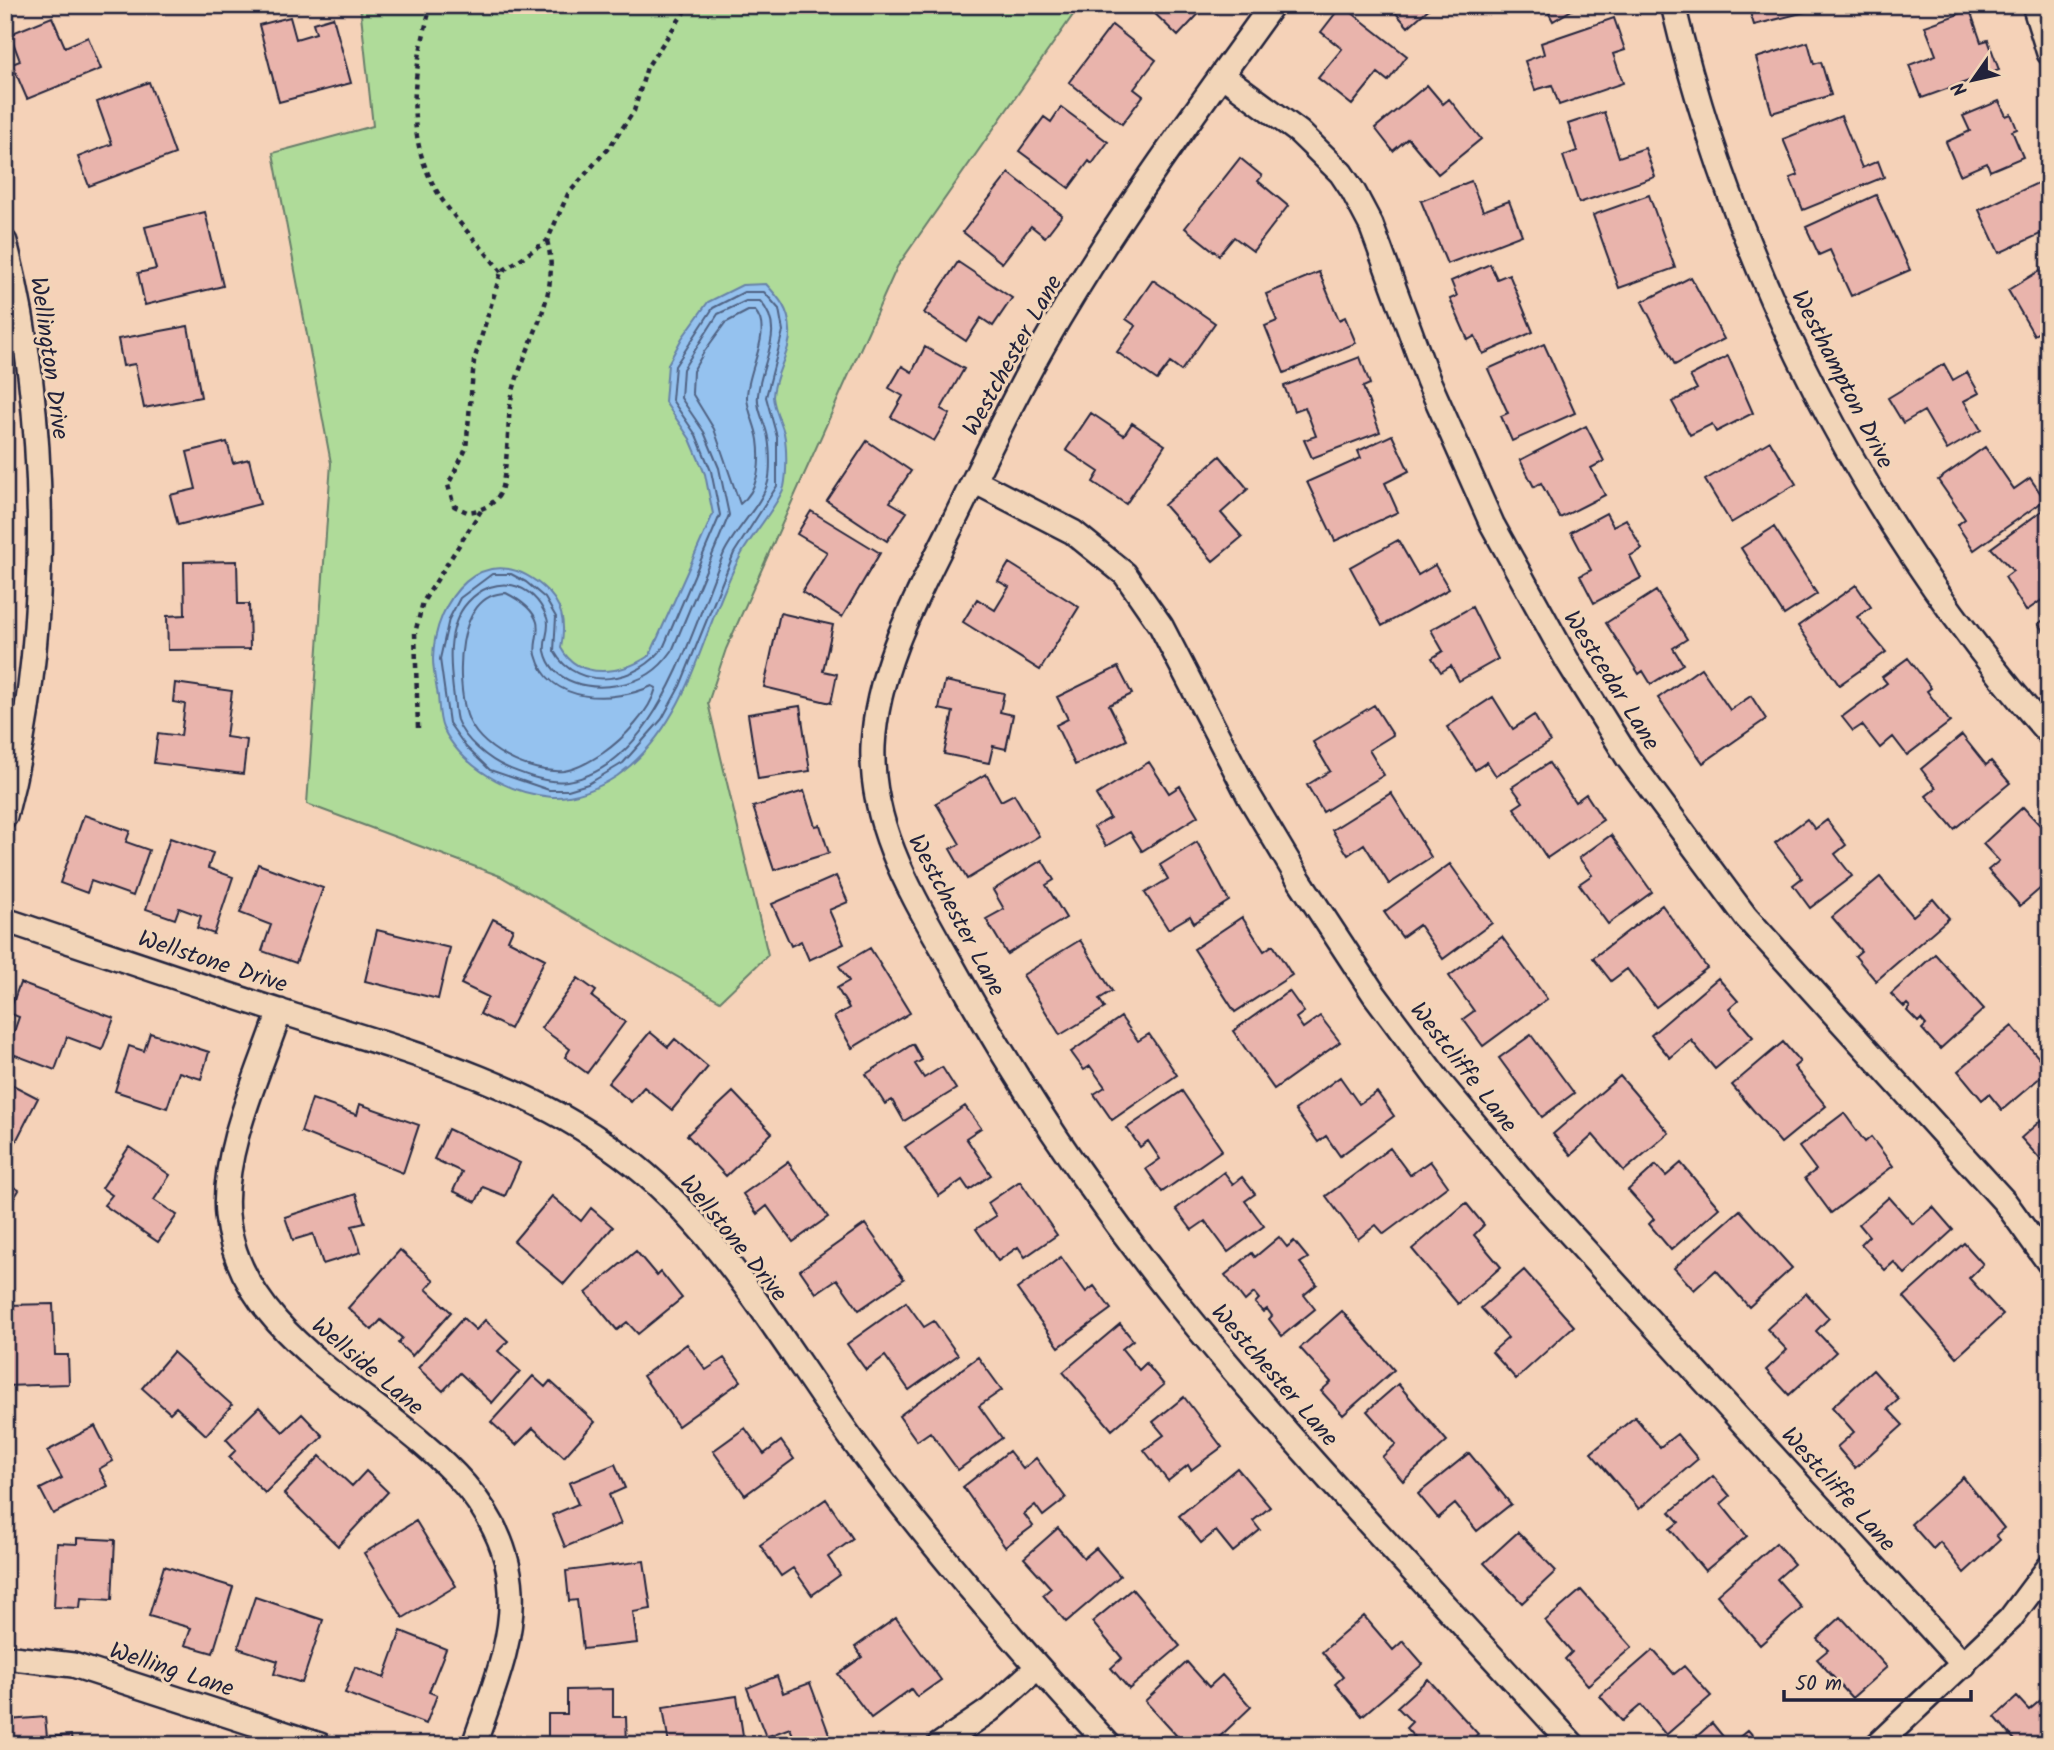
<svg xmlns="http://www.w3.org/2000/svg" width="2054" height="1750" viewBox="0 0 2054 1750" font-family="Kalam,sans-serif">
  <style>
    .green { fill: #afdb99; stroke: #687e6a; stroke-width: 2 }
    .water { fill: #95c2ef; stroke: #6782a7; stroke-width: 2 }
    .lines { fill: none; stroke-linecap: round; stroke-linejoin: round }
    .shore { stroke: #506283; stroke-width: 2 }
    .building { fill: #e9b4ac; stroke: #22223b; stroke-width: 2 }
    .minor-casing { stroke: #22223b; stroke-width: 28 }
    .path { stroke: #22223b; stroke-width: 4.5; stroke-dasharray: 5 5; stroke-linecap: butt }
    .minor { stroke: #f2d5b8; stroke-width: 23 }
    .labels { text-anchor: middle; stroke-width: 6; stroke-linejoin: round; paint-order: stroke }
    .street-label { font-size: 24px; fill: #22223b; stroke: #f2d5b8 }
  </style>
  <rect width="100%" height="100%" fill="#f5d2b8"/>
  <filter id="ink" filterUnits="userSpaceOnUse"><feTurbulence type="fractalNoise" baseFrequency=".0143" numOctaves="2"/><feDisplacementMap in="SourceGraphic" scale="14" xChannelSelector="R" yChannelSelector="G"/><feConvolveMatrix kernelMatrix="1 2 1 2 8 2 1 2 1" color-interpolation-filters="sRGB"/></filter>
  <g filter="url(#ink)">
    <!-- green -->
    <path class="green" d="M360,5h720l-183,262 -171,382 -18,54 60,252 -48,46 -220,-125 -193,-72 24,-341 -58,-310 100,-27z"/>
    <!-- water -->
    <path class="water" d="M766,284c13,14 23,25 24,46 2,21 -17,45 -17,67 1,12 8,25 11,36 3,14 3,40 0,54 -5,17 -33,49 -43,68 -41,75 -49,168 -124,221 -20,13 -41,22 -65,21 -43,-3 -90,-30 -109,-69 -4,-9 -4,-22 -5,-32 -2,-12 -5,-25 -5,-37 1,-60 51,-122 109,-73 21,17 24,37 19,62 18,33 62,26 89,7l63,-141 -8,-40 -15,-35 -25,-37 3,-38 14,-26 26,-36 34,-17z"/>
    <g class="lines">
      <!-- shore -->
      <path class="shore" d="M744,292h20l15,17 4,22 -17,66 11,40v49l-43,67 -54,133 -18,33 -39,44 -35,21 -20,6h-19l-59,-20 -24,-23 -17,-24 -9,-64 9,-40 11,-21 32,-24h19l15,8 19,16 11,19 -2,34c23,43 87,31 110,-5l56,-131 -9,-44 -15,-36 -24,-35 3,-34 38,-58z
        M746,301h14c27,30 1,59 -2,94 -2,14 8,29 10,43 2,11 3,33 0,44 -5,21 -34,49 -44,71 -30,70 -67,215 -157,228 -19,3 -41,-6 -59,-13 -19,-8 -44,-28 -51,-48 -2,-7 -2,-16 -3,-22 -4,-31 -9,-71 14,-96 27,-29 65,-21 79,16 4,11 -4,22 -2,33 7,33 45,39 73,34 24,-4 40,-14 54,-34l57,-136 -10,-47 -15,-36 -23,-34 2,-29 35,-55z
        M748,311h7c19,20 -9,61 -8,87 1,14 9,28 11,42 3,22 1,50 -18,64l-26,-75 -22,-36 1,-22 11,-19 21,-29z
        M506,593c12,6 27,16 31,29 3,11 -4,22 -1,33 13,50 78,48 116,31l4,2c-6,24 -33,51 -53,65 -12,8 -25,16 -39,18 -34,3 -86,-22 -97,-56 -11,-33 -12,-122 39,-122z"/>
    </g>
    <!-- building -->
    <path class="building" d="M1146,5h61l-29,31z
      M1342,5l65,51 -19,25 -10,-8 -26,32 -34,-27 24,-29 -21,-17z
      M1389,5h44l-25,22z
      M1524,5h56l-27,16 -8,-15 -16,8z
      M1748,5h64l1,5 -59,15z
      M1970,10l11,32 7,-2 11,30 -77,28 -13,-33 27,-10 -11,-29z
      M52,17l13,30 23,-10 13,32 -74,30 -15,-35 8,-3 -10,-27z
      M290,17l6,22 20,-6 -3,-10 20,-6 18,66 -72,19 -20,-77z
      M1614,18l11,32 -12,4 10,29 -64,22 -7,-20 -17,5 -10,-29 19,-7 -3,-11z
      M1112,25l44,35 -22,29 9,7 -21,28 -53,-42z
      M1808,42l6,22 7,-2 10,33 -59,18 -16,-55z
      M149,82l26,72 -86,32 -11,-29 34,-13 -15,-42z
      M1427,85l16,19 6,-5 32,40 -43,35 -30,-36 -15,13 -18,-23z
      M1999,101l7,15 5,-2 6,15 -5,2 11,26 -33,14 -3,-8 -27,12 -14,-33 24,-11 -7,-15z
      M1061,107l47,35 -16,22 -3,-3 -20,27 -50,-37 25,-34 7,5z
      M1604,112l15,45 26,-9 10,29 -76,26 -16,-47 14,-5 -9,-27z
      M1841,116l21,52 16,-7 6,16 -81,33 -13,-32 8,-3 -15,-36z
      M1240,158l22,18 -4,5 30,25 -35,45 -19,-14 -15,18 -34,-27z
      M1009,173l53,42 -17,22 -14,-11 -29,37 -39,-31z
      M1471,181l12,30 26,-10 13,34 -75,29 -26,-63z
      M2042,181l7,14v35l-50,23 -20,-43z
      M1649,195l26,73 -56,20 -26,-73z
      M1876,195l34,75 -59,26 -21,-46 -11,5 -13,-28z
      M205,212l18,74 -78,19 -7,-32 18,-4 -11,-42z
      M958,262l54,36 -19,28 -12,-8 -15,23 -42,-28z
      M1490,264l7,15 12,-5 24,58 -50,22 -8,-18 -7,4 -18,-41 7,-3 -6,-15z
      M2049,265v68l-3,-5 -12,7 -26,-45z
      M1319,272l20,48 6,-3 11,26 -72,30 -19,-47 12,-5 -11,-27z
      M1691,277l33,62 -49,26 -33,-63z
      M1153,280l62,43 -34,48 -11,-8 -13,17 -40,-28 19,-26 -10,-7z
      M188,326l13,71 -57,11 -9,-44 -12,2 -5,-27z
      M1544,344l31,69 -63,28 -11,-25 7,-3 -20,-44z
      M925,347l39,22 -23,40 9,5 -16,27 -43,-24 12,-21 -14,-8 13,-22 10,6z
      M1728,356l25,57 -37,19 -4,-8 -22,11 -18,-33 25,-13 -7,-13z
      M1360,357l10,27 -7,3 17,45 -68,26 -8,-18 12,-4 -11,-29 -11,4 -10,-25z
      M1944,364l9,16 14,-8 12,21 -15,8 17,29 -34,20 -23,-39 -21,12 -15,-25z
      M1091,413l33,22 8,-12 33,22 -39,59 -33,-22 6,-10 -33,-22z
      M1586,426l18,35 -13,7 14,27 -45,23 -19,-35 -7,4 -14,-27z
      M1392,435l17,36 -24,12 13,29 -63,29 -28,-59 54,-24 -3,-7z
      M867,441l44,30 -21,31 17,10 -20,29 -60,-40z
      M1770,441l26,43 -65,39 -26,-43z
      M227,442l6,21 16,-4 11,45 -82,21 -8,-30 26,-6 -9,-37z
      M1985,447l29,42 16,-11 15,22 -71,50 -17,-25 8,-6 -27,-39z
      M1220,456l28,33 -27,24 21,24 -29,24 -49,-56z
      M2043,510l6,8v77l-23,16 -21,-34 8,-6 -22,-23z
      M811,511l69,42 -38,64 -40,-25 25,-40 -30,-18z
      M1606,513l7,13 13,-7 16,30 -12,7 11,22 -47,25 -14,-27 11,-6 -20,-38z
      M1774,527l43,67 -33,21 -43,-67z
      M1398,540l20,35 17,-10 14,24 -67,37 -32,-59z
      M237,561l1,43h11l1,45 -82,1 -1,-34 18,-1 -1,-53z
      M1009,563l70,44 -39,63 -77,-48 14,-23 18,11 14,-23 -11,-6z
      M1856,585l15,22 -14,10 29,35 -47,33 -41,-59z
      M1656,591l31,48 -14,9 10,16 -32,20 -8,-13 -4,3 -33,-51z
      M1472,607l26,52 -39,22 -8,-15 -10,6 -9,-14 11,-7 -12,-21z
      M780,613l53,12 -10,46 14,3 -6,29 -67,-16z
      M2049,616v23l-11,-15z
      M1908,658l23,30 -4,3 23,31 -43,33 -14,-18 -13,11 -18,-23 -9,6 -11,-14 45,-34 -5,-6z
      M1118,667l14,27 -23,11 18,35 -52,25 -19,-40 12,-6 -11,-22z
      M1701,668l29,42 21,-14 15,23 -63,44 -45,-65z
      M945,681l59,12 -4,19 13,3 -7,34 -13,-3 -4,17 -45,-9 9,-42 -14,-3z
      M175,683l57,8 -6,46 21,3 -4,34 -89,-11 4,-30 23,3 4,-32 -12,-2z
      M1493,697l20,32 21,-14 16,27 -54,34 -9,-14 -12,8 -28,-43z
      M1374,705l19,30 -24,15 15,25 -61,37 -16,-27 23,-14 -17,-29z
      M800,706l10,65 -52,8 -10,-65z
      M1962,735l24,30 5,-4 19,22 -56,46 -28,-33 10,-8 -15,-19z
      M1149,762l20,31 11,-7 18,30 -56,35 -12,-19 -24,14 -12,-19 16,-9 -14,-23z
      M1549,763l26,39 11,-8 17,26 -56,38 -33,-50 9,-6 -11,-15z
      M986,774l15,27 13,-7 25,42 -72,43 -17,-30 10,-5 -24,-41z
      M804,791l11,35 5,-1 9,28 -55,17 -21,-63z
      M1391,793l40,64 -42,27 -25,-40 -16,11 -16,-25z
      M2023,807l26,28v46l-29,25 -32,-36 11,-9 -16,-17z
      M84,815l46,16 -4,11 23,8 -16,46 -42,-15 -4,12 -27,-10z
      M1807,819l8,10 12,-9 19,25 -11,9 17,22 -42,32 -17,-23 9,-7 -27,-35z
      M1611,835l41,57 -44,32 -29,-40 13,-9 -13,-17z
      M170,838l43,15 -5,15 25,9 -19,57 -17,-6 4,-12 -22,-8 -4,11 -29,-10z
      M1197,842l32,59 -35,22 -4,-7 -22,13 -23,-36 23,-14 -8,-14z
      M1042,860l12,20 -8,5 20,33 -59,36 -21,-35 18,-10 -11,-19z
      M258,864l65,24 -27,75 -34,-12 9,-26 -31,-12z
      M1450,864l42,59 -49,36 -24,-34 -17,12 -18,-25z
      M836,876l12,26 -19,8 15,34 -35,16 -8,-19 -10,5 -19,-42z
      M1880,877l33,39 20,-17 16,19 -73,63 -21,-25 6,-5 -29,-34z
      M1662,905l45,63 -51,39 -29,-38 -16,12 -18,-23z
      M1242,917l22,34 9,-6 19,30 -57,37 -41,-63z
      M493,919l20,10 -5,11 37,19 -35,70 -30,-15 8,-17 -27,-13z
      M377,930l73,18 -12,51 -73,-18z
      M1502,937l45,62 -64,47 -20,-27 11,-8 -25,-35z
      M1080,940l32,51 -13,8 6,9 -45,27 -37,-60z
      M870,948l40,65 -58,35 -18,-31 15,-9 -12,-20 12,-7 -10,-15z
      M1935,954l49,55 -44,40 -18,-20 4,-4 -5,-6 -3,3 -11,-11 3,-4 -3,-3 -3,3 -13,-13z
      M578,978l18,13 -4,6 33,25 -38,51 -22,-16 5,-8 -29,-21z
      M1718,978l20,23 -9,8 24,28 -38,32 -24,-29 -21,18 -19,-23z
      M20,983l94,35 -12,32 -35,-13 -12,33 -48,-18 12,-35 -10,-4z
      M1289,991l15,21 -8,6 7,10 17,-12 20,26 -66,47 -41,-58z
      M1121,1017l17,24 11,-7 28,41 -65,45 -18,-26 11,-7 -15,-21 -6,4 -13,-18z
      M2012,1026l37,44 -47,40 -13,-16 -7,6 -24,-29z
      M650,1032l18,15 7,-8 33,28 -36,43 -28,-23 -13,15 -23,-19z
      M150,1033l59,19 -8,27 -22,-7 -12,36 -52,-17 14,-45 15,5z
      M1531,1035l43,58 -32,24 -43,-59z
      M1783,1042l17,20 -6,5 32,39 -45,37 -49,-58z
      M913,1044l9,16 -7,4 9,14 18,-11 14,22 -52,32 -12,-21 -7,4 -19,-30z
      M1620,1076l49,57 -45,38 -31,-36 -22,20 -18,-21z
      M1340,1077l19,27 18,-12 17,24 -54,40 -14,-20 -8,6 -23,-32z
      M5,1081l33,17 -32,63h-1z
      M1182,1091l40,59 -60,42 -16,-23 14,-10 -12,-18 -8,6 -13,-19z
      M733,1092l39,41 -46,43 -39,-41z
      M312,1099l45,16 3,-11 59,21 -16,48 -102,-41z
      M965,1106l16,22 -15,10 25,37 -22,15 -7,-10 -23,16 -34,-49z
      M1844,1113l21,29 6,-5 22,29 -62,47 -26,-35 11,-8 -17,-23z
      M2049,1113v41l-7,7 -21,-23z
      M448,1129l72,34 -15,33 -22,-9 -7,15 -23,-11 9,-19 -28,-13z
      M129,1147l41,28 -16,25 23,15 -19,27 -54,-37 8,-10 -10,-7z
      M1390,1148l20,27 20,-14 18,25 -64,48 -8,-9 -18,14 -32,-43z
      M788,1162l40,55 -35,25 -26,-36 -10,8 -14,-20z
      M1681,1163l38,45 -48,42 -22,-26 5,-5 -26,-29 28,-25 10,11z
      M1224,1172l9,12 9,-7 13,17 -10,7 19,25 -36,26 -23,-31 -13,9 -16,-21z
      M1020,1181l37,54 -32,22 -7,-10 -20,14 -22,-32 20,-13 -8,-13z
      M5,1182l14,8 -14,23z
      M356,1194l9,29 -13,3 9,26 -38,12 -10,-30 -20,6 -8,-23z
      M552,1196l29,25 10,-13 22,19 -49,57 -50,-43z
      M1889,1197l24,27 20,-17 20,23 -48,44 -11,-12 -9,8 -24,-26 8,-8 -10,-12z
      M1466,1203l18,22 -10,10 27,32 -43,37 -46,-55z
      M1740,1210l52,58 -43,39 -33,-37 -22,20 -20,-22z
      M865,1224l39,55 -45,31 -22,-31 -21,14 -16,-23z
      M1279,1237l8,10 7,-6 14,17 -8,5 17,21 -13,11 11,14 -33,27 -13,-17 3,-3 -5,-7 -4,3 -8,-9 4,-4 -5,-6 -9,8 -20,-26 27,-22 3,4z
      M1964,1243l19,21 -14,14 34,37 -46,42 -53,-60z
      M400,1250l34,30 -8,9 25,23 -39,44 -14,-13 4,-5 -21,-18 -9,10 -24,-22z
      M636,1251l21,25 4,-4 21,26 -44,36 -11,-12 -10,8 -31,-37z
      M1061,1257l25,35 8,-6 17,23 -52,38 -42,-58z
      M1524,1270l50,56 -58,53 -24,-27 16,-14 -27,-30z
      M1806,1293l23,25 -13,13 20,21 -47,43 -23,-25 21,-20 -20,-21z
      M906,1302l18,25 10,-6 24,34 -49,35 -24,-34 -19,14 -19,-26z
      M53,1304l2,51h13l1,29 -64,2v-81z
      M1342,1311l52,59 -51,45 -22,-24 10,-9 -31,-34z
      M463,1318l13,12 9,-10 23,21 -10,10 22,20 -28,32 -32,-30 -17,18 -25,-23z
      M1120,1324l13,16 -11,9 17,21 7,-7 18,22 -52,45 -49,-58z
      M687,1344l19,26 18,-12 17,23 -63,45 -35,-50z
      M173,1352l59,53 -26,30 -30,-28 -6,6 -28,-25z
      M978,1357l24,33 -23,16 23,32 -44,32 -28,-38 -13,9 -18,-25z
      M1873,1370l26,29 -11,10 15,16 -48,43 -18,-21 17,-15 -22,-25z
      M533,1376l12,11 5,-6 45,41 -31,35 -31,-29 -17,17 -25,-23z
      M1398,1384l49,57 -44,40 -21,-24 14,-13 -29,-33z
      M1184,1397l38,50 -31,23 -3,-5 -20,16 -24,-31 20,-15 -11,-13z
      M259,1407l24,25 19,-18 21,22 -58,57 -36,-36 7,-7 -10,-11z
      M1635,1417l25,30 17,-13 21,25 -59,50 -48,-56z
      M95,1426l18,35 -14,8 9,17 -55,28 -13,-25 22,-11 -15,-27z
      M745,1428l19,26 17,-13 13,18 -49,36 -32,-44z
      M1009,1451l14,18 13,-11 30,40 -23,18 -8,-11 -11,9 9,12 -28,21 -42,-60z
      M1469,1453l42,51 -34,27 -22,-27 -17,14 -20,-24z
      M320,1456l32,30 14,-15 22,21 -50,54 -54,-52z
      M615,1464l10,24 -16,7 12,29 -56,23 -13,-32 26,-11 -9,-21z
      M1237,1468l33,39 -17,14 7,9 -27,22 -17,-21 -15,12 -22,-27z
      M1713,1476l17,20 -9,8 26,32 -42,35 -35,-42 9,-7 -9,-10z
      M1963,1477l41,51 -8,7 4,5 -36,33 -24,-31 -7,7 -22,-25z
      M826,1499l27,40 -25,18 12,18 -28,20 -19,-27 -12,8 -21,-31z
      M416,1521l40,65 -53,32 -39,-65z
      M1058,1528l26,30 12,-10 24,28 -54,46 -23,-27 8,-7 -27,-30z
      M1518,1532l38,39 -34,32 -38,-40z
      M77,1538l38,2 -3,60 -31,-2 -1,10 -26,-1 3,-64 20,1z
      M1776,1543l18,21 -17,15 25,29 -42,37 -43,-50z
      M644,1561l7,48 -18,3 4,31 -54,6 -6,-49 -8,1 -3,-30z
      M164,1566l69,21 -20,66 -28,-8 6,-17 -42,-12z
      M1132,1589l48,57 -51,43 -18,-21 11,-10 -30,-36z
      M1581,1590l51,57 -44,38 -23,-26 7,-7 -27,-31z
      M255,1597l68,23 -21,63 -28,-9 4,-13 -40,-13z
      M1364,1616l29,34 10,-9 20,23 -61,52 -27,-32 8,-7 -21,-25z
      M1841,1617l46,50 -35,31 -35,-39 11,-9 -11,-11z
      M896,1618l45,62 -24,17 -6,-8 -40,29 -33,-44 24,-17 -7,-10z
      M401,1631l45,18 -17,43 8,3 -11,29 -81,-31 10,-26 29,11z
      M1653,1650l21,24 10,-8 27,30 -45,39 -25,-30 -19,16 -22,-25z
      M1187,1662l22,25 13,-12 29,32 -40,38h-31l-7,-7 3,-3 -31,-34z
      M777,1676l6,17 27,-10 22,59 -35,3 -7,-17 -24,9 -19,-49z
      M1428,1679l50,55 -13,11h-44l-15,-17 6,-6 -15,-15z
      M613,1689v28h13l1,28h-79v-31h19v-24z
      M2049,1693v52h-30l-24,-28 22,-20 12,13z
      M737,1696l7,46 -75,3 -6,-38z
      M45,1717l2,20 24,-2 1,10h-60l-3,-25z
      M1712,1723l18,22h-43z
      M1748,1730l13,15h-31z
      M124,1738l17,7h-20z"/>
    <g class="lines">
      <defs>
        <path id="minor" d="M1272,5c-80,111 -160,220 -228,339 -33,58 -61,118 -90,177 -35,72 -77,144 -81,225 -3,84 42,153 81,223 64,116 139,228 221,331 125,155 265,298 398,445
          M1673,5c64,269 193,521 376,729
          M2034,5l15,48
          M1222,75l77,57 42,41 12,18 18,34 57,155 64,144 75,136 61,98 118,159 259,285 44,61
          M5,242c45,177 47,396 0,574
          M974,481l99,51 52,42 36,52 88,170 49,82 76,116 68,91 89,106 433,474
          M5,920c93,31 186,63 280,93 117,37 235,67 335,141 102,75 165,195 239,295 77,104 162,201 250,296
          M280,1011c-20,60 -59,141 -53,204 17,170 275,208 284,376 3,53 -21,105 -37,154
          M5,1657l68,8 247,80
          M939,1745l51,-35 48,-43
          M1877,1745l133,-126 39,-52"/>
      </defs>
      <!-- minor casing -->
      <use href="#minor" class="minor-casing"/>
      <!-- path -->
      <path class="path" d="M431,5c-18,68 -30,134 12,196 17,25 40,46 58,71
        M547,241c17,58 -29,110 -37,165 -2,19 -3,75 -11,89 -7,11 -19,16 -32,17l-13,-6 -6,-21 18,-36 8,-88 27,-89 46,-31 21,-47 43,-49 23,-34 13,-44 42,-62
        M418,728l-3,-95 8,-31 59,-93"/>
      <!-- minor -->
      <use href="#minor" class="minor"/>
    </g>
  </g>
  <g class="labels">
    <!-- street labels -->
    <g class="street-label">
      <text transform="translate(1012 355) rotate(-61)" y="8">Westchester Lane</text>
      <text transform="translate(50 358) rotate(82)" y="8">Wellington Drive</text>
      <text transform="translate(1843 379) rotate(63)" y="8">Westhampton Drive</text>
      <text transform="translate(1612 680) rotate(58)" y="8">Westcedar Lane</text>
      <text transform="translate(957 915) rotate(62)" y="8">Westchester Lane</text>
      <text transform="translate(213 961) rotate(18)" y="8">Wellstone Drive</text>
      <text transform="translate(1464 1067) rotate(52)" y="8">Westcliffe Lane</text>
      <text transform="translate(734 1238) rotate(51)" y="8">Wellstone Drive</text>
      <text transform="translate(368 1366) rotate(40)" y="8">Wellside Lane</text>
      <text transform="translate(1275 1375) rotate(49)" y="8">Westchester Lane</text>
      <text transform="translate(1839 1489) rotate(48)" y="8">Westcliffe Lane</text>
      <text transform="translate(172 1669) rotate(18)" y="8">Welling Lane</text>
    </g>
  </g>
  <!-- margin -->
  <rect width="2054" height="1750" fill="none" stroke="#f2d5b8" stroke-width="28"/>
  <rect x="14" y="14" width="2026" height="1722" fill="none" stroke="#22223b" stroke-width="2.5" filter="url(#ink)"/>
  <!-- north arrow -->
  <g transform="translate(1973 80) rotate(236)" stroke="#f2d5b8" stroke-width="5" paint-order="stroke">
  <path d="M0-5L12 26L0 18L-12 26Z" fill="#22223b"/>
  <text y="-10" font-size="19" font-weight="bold" text-anchor="middle" fill="#22223b">N</text>
  </g>
  <!-- scale -->
  <path d="M1784 1690v10h187v-10" fill="none" stroke="#22223b" stroke-width="3.5"/>
  <text x="1795" y="1690" font-size="21" fill="#22223b" stroke="#f2d5b8" stroke-width="5" paint-order="stroke">50 m</text>
</svg>
